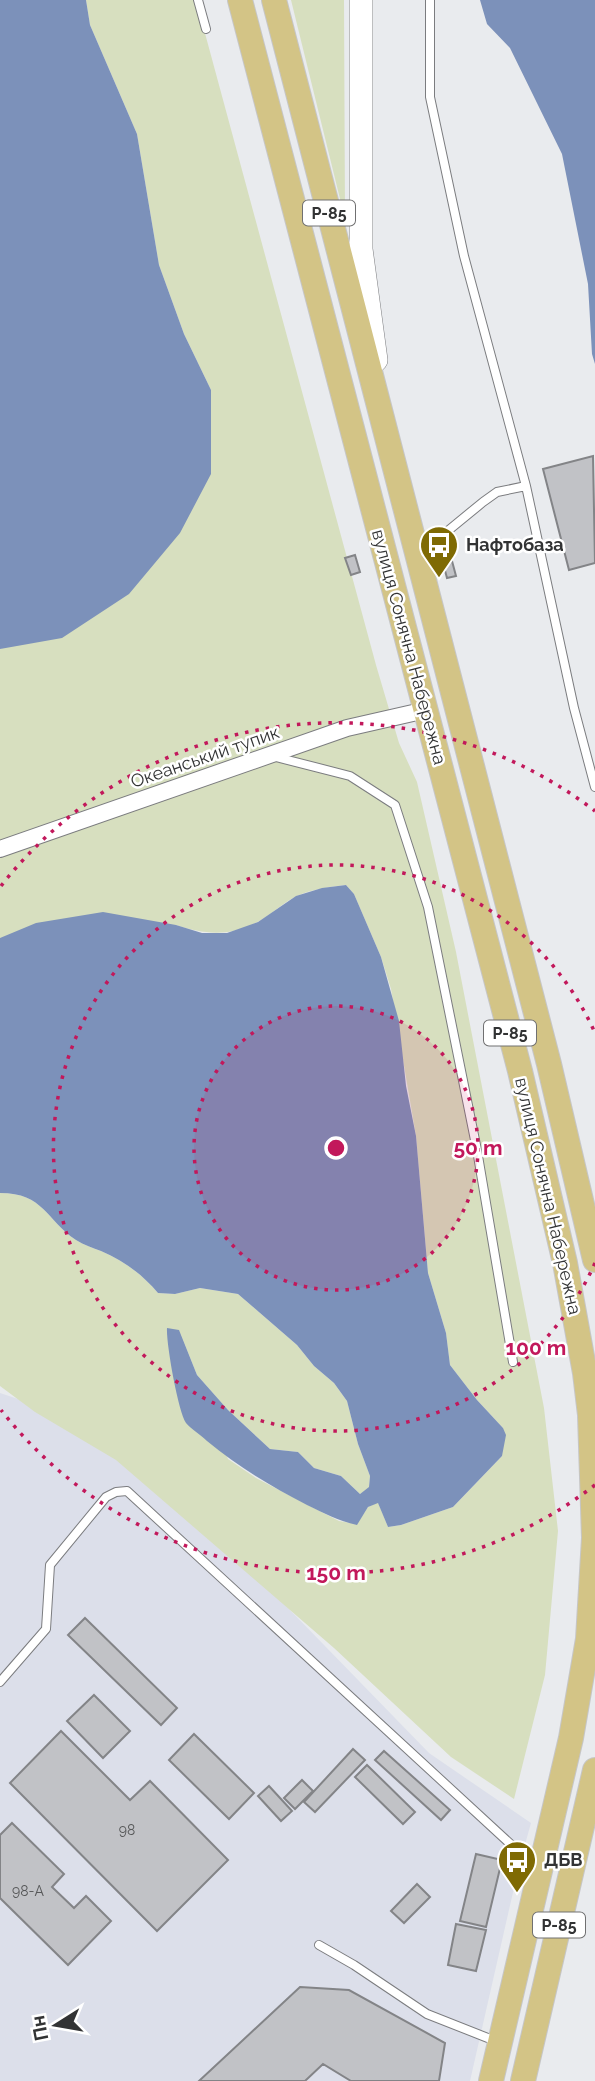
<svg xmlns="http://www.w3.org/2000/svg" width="595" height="2081" viewBox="0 0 595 2081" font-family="Raleway,sans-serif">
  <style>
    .built { fill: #dcdfea }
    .green { fill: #d7dfbf }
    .water { fill: #7c91ba }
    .building { fill: #c1c2c6; stroke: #838487; stroke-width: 2 }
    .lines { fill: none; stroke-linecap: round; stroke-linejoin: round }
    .lane-casing { stroke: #7b7c7f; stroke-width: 10 }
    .street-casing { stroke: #7b7c7f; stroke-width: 18 }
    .secondary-casing { stroke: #7b7c7f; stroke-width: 24 }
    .primary-casing { stroke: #c6c6c6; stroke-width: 26 }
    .lane { stroke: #fff; stroke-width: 8 }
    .street { stroke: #fff; stroke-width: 16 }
    .secondary { stroke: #fff; stroke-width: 23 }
    .primary { stroke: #d3c486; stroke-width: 24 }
    .ring { fill: none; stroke: #c2185b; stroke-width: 3.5; stroke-dasharray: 3.5 7 }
    .labels { text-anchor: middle; stroke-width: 5; stroke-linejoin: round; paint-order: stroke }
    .number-label { font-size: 14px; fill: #565758 }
    .shield { fill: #fff; stroke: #707071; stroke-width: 2 }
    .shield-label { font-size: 16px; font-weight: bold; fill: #323334 }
    .poi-label { font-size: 18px; font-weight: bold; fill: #323334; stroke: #fff; text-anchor: start }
    .street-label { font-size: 18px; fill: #323334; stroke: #fff }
    .centre { fill: #c2185b; stroke: #fff; stroke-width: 3.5 }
    .ring-label { font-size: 21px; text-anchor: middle; font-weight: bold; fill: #c2185b; stroke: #fff; stroke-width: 5; stroke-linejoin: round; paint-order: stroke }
  </style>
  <rect width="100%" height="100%" fill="#e9ebee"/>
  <!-- built -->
  <path class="built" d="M0,1393l117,39 312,321 102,70 -12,43 -49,215h-470z"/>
  <!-- green -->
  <path class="green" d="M86,0h110l180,665 23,78 18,39 39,170 88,456 14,123 -13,144 -31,124 -63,-42 -117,-109 -218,-188 -81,-48 -35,-26v-193c44,0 46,27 76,47 8,5 17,8 25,11 23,10 41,23 57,42l17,1 25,-6 38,6 59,51 17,21 20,17 13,18 11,43 12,32 -1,12 -9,6 -19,-18 -27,-8 -16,-16 -28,-3 -42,-39 -31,-35 -18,-45 49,129 28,19 83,43 18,3 11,-17 10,-5 10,25 13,-2 52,-18 49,-51 1,-28 -26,-28 -27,-35 -4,-32 -18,-60 -12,-137 -25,-147 -10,-32 -27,-63 -8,-9c-17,2 -33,4 -49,11 -13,6 -24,17 -36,24 -30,17 -55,15 -85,5l-176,13v-289l4,-2 207,-257 -27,-56 -25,-69 -22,-131 -47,-109z
    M291,0h53l1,219z"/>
  <!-- water -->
  <path class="water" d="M0,0h86l4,25 47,109 22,131 25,69 27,56v84l-31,59 -51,61 -67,44 -62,11z
    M480,0h115v364l-3,-10 -4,-70 -26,-130 -52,-106 -23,-24z
    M346,885l8,9 27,63 18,64 7,65 10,50 12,137 18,60 4,32 27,35 26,28 3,7 -4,21 -49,51 -52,18 -13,2 -10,-24 -10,4 -11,18c-19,-4 -33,-12 -50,-20 -36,-19 -69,-38 -100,-64 -6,-6 -16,-12 -21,-18 -8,-12 -20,-80 -19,-95l12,2 18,45 31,35 42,39 28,3 16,16 27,8 19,18 9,-7 1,-11 -12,-32 -11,-43 -13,-18 -20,-17 -17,-21 -59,-51 -38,-6 -25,6 -17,-1c-16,-19 -34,-32 -57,-42 -8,-3 -17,-6 -25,-11 -30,-20 -32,-47 -76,-47v-255l36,-15 67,-11 73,13 26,8h25l31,-11 38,-26 26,-8z"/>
  <!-- building -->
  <path class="building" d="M593,456l2,107 -26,7 -26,-101z
    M355,555l5,17 -9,3 -6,-17z
    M452,561l4,15 -9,2 -4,-15z
    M85,1618l92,90 -16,17 -93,-90z
    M94,1695l36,36 -27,27 -36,-37z
    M61,1731l69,69 20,-19 78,79 -71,71 -147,-148z
    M194,1734l60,59 -25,26 -60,-59z
    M353,1749l12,11 -50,52 -11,-10z
    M384,1751l66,59 -9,10 -66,-60z
    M367,1765l48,47 -12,12 -48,-47z
    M302,1780l11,11 -18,18 -11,-11z
    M269,1786l23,25 -11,10 -23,-25z
    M12,1823l52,51 -12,13 22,21 12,-12 25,25 -43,44 -68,-67v-63z
    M476,1854l26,6 -16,67 -26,-6z
    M417,1884l13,13 -26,26 -13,-12z
    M456,1924l30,6 -10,41 -28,-6z
    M300,1987l49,3 96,53 -6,38h-88l-28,-17 -18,17h-106z"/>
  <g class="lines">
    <defs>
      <path id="lane" d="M198,0l8,29
        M430,0v97l34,159 62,230 48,222 21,79
        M425,560l8,-17 50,-41 14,-10 29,-6
        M272,756l78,20 45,29 33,102 49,243 36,212
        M0,1682l46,-53 4,-64 56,-68 10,-5 11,-1 403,371 9,2
        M319,1945l35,20 73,49 71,28"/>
      <path id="street" d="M0,849l347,-121 79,-18"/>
      <path id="secondary" d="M361,0v249l15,111"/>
      <path id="primary" d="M240,0l280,1071 45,192 20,110 5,42 4,123 -6,101 -17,99 -80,343
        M274,0l275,1064 46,196
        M523,2081l72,-311"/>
    </defs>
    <!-- lane casing -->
    <use href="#lane" class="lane-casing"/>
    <!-- street casing -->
    <use href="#street" class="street-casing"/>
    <!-- secondary casing -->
    <use href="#secondary" class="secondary-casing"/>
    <!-- primary casing -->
    <use href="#primary" class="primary-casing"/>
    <!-- lane -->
    <use href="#lane" class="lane"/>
    <!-- street -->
    <use href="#street" class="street"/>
    <!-- secondary -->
    <use href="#secondary" class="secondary"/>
    <!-- primary -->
    <use href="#primary" class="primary"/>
  </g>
  <!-- distance rings -->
  <circle cx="336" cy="1148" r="142" fill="#c2185b" fill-opacity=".12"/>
  <g class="ring">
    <circle cx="336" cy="1148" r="142"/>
    <path d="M595 1263A283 283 0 1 1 595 1033"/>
    <path d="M595 1485A425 425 0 0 1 1 1410M1 886A425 425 0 0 1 595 811"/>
  </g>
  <!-- icons -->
  <defs>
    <symbol id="bus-pin" viewBox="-11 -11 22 30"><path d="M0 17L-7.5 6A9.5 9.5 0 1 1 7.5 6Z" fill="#7f6a03" stroke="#fff"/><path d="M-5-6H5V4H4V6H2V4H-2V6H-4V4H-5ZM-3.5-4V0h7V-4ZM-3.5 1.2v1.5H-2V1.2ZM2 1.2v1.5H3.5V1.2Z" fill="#fff"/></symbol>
  </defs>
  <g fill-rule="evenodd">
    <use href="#bus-pin" x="417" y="523" width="44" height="60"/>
    <use href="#bus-pin" x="495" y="1838" width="44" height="60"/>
  </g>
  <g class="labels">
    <!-- number labels -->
    <g class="number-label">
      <text x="127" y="1835">98</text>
      <text x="28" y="1896">98-А</text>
    </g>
    <!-- shield labels -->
    <g class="shield">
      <rect x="303" y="200.5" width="52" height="25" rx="5"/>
      <rect x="484" y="1020.5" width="52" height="25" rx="5"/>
      <rect x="533" y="1912.5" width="52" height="25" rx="5"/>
    </g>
    <g class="shield-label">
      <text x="329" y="219">Р-85</text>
      <text x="510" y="1039">Р-85</text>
      <text x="559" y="1931">Р-85</text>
    </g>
    <!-- poi labels -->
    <g class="poi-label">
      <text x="466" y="551">Нафтобаза</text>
      <text x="544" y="1866">ДБВ</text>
    </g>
    <!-- street labels -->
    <g class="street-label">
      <text transform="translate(409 647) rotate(75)" y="6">вулиця Сонячна Набережна</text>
      <text transform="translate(205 757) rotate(-19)" y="6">Океанський тупик</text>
      <text transform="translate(548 1196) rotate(77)" y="6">вулиця Сонячна Набережна</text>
    </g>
  </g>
  <circle cx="336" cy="1148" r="10" class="centre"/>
  <g class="ring-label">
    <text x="478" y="1155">50 m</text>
    <text x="536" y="1355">100 m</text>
    <text x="336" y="1580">150 m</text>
  </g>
  <!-- north arrow -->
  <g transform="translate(56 2025) rotate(259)" stroke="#ffffff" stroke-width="5" paint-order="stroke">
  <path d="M0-5L12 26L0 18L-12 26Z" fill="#323334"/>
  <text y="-10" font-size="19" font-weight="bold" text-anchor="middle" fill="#323334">Пн</text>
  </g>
</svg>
